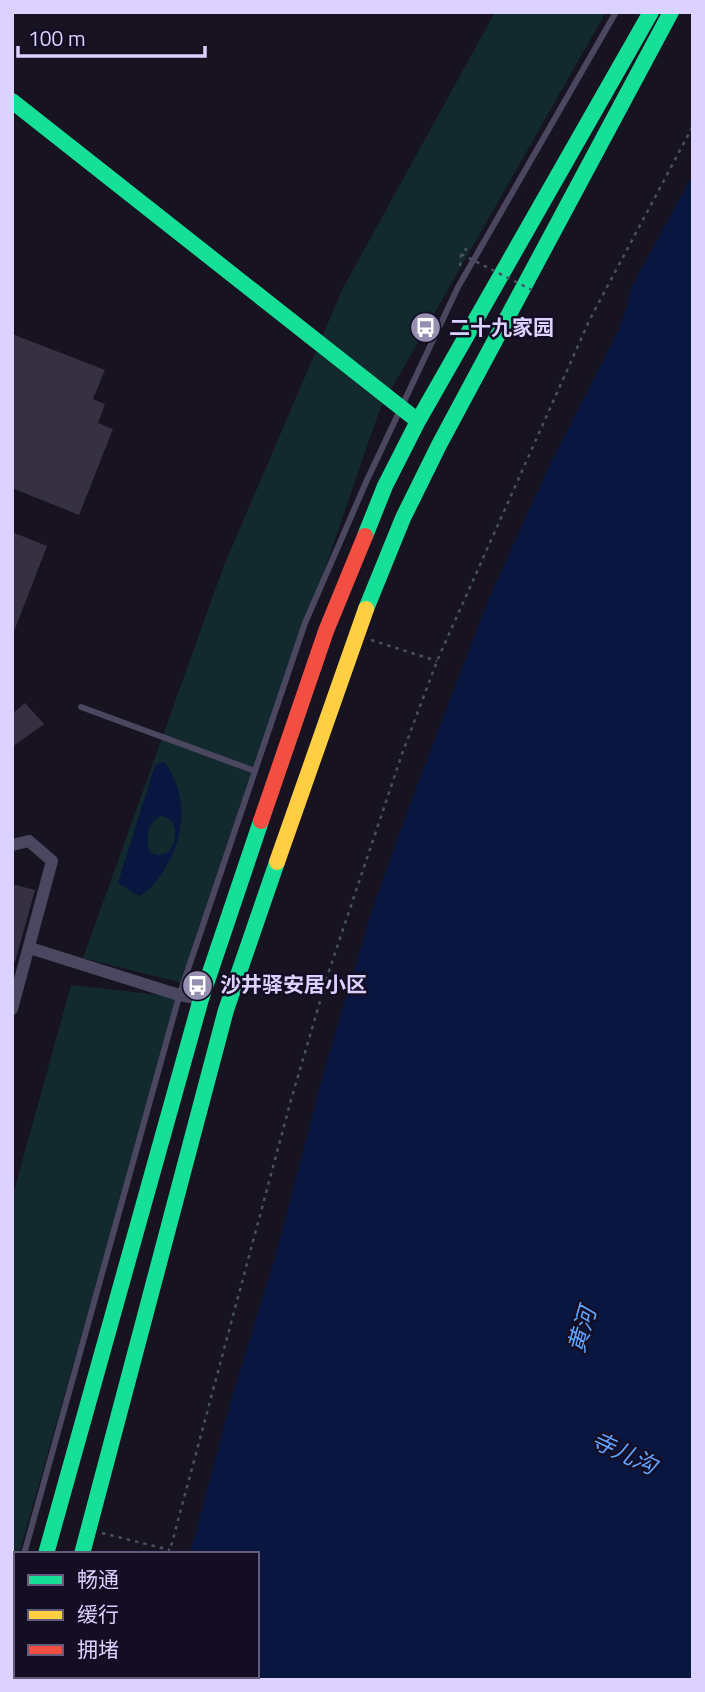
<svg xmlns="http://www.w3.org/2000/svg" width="705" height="1692" viewBox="0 0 705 1692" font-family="'Titillium Web','Noto Sans SC',sans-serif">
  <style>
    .green { fill: #12292d }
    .water { fill: #091740; fill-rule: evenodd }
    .building { fill: #363142 }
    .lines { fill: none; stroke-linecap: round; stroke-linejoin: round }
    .path { stroke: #475161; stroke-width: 2.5; stroke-dasharray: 3.5 5; stroke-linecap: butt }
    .lane { stroke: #4c4761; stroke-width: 6 }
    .street { stroke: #4c4761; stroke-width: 12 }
    .fast { stroke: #16e098; stroke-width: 16 }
    .slow { stroke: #ffcf43; stroke-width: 16 }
    .jam { stroke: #f24e42; stroke-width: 16 }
    .path-bridge { stroke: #475161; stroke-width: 2.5; stroke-dasharray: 3.5 5; stroke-linecap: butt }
    .labels { text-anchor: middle; stroke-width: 5; stroke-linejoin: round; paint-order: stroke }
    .poi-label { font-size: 21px; font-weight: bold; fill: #dcd2ff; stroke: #140e25; text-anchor: start }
    .water-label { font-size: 23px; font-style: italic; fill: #60a4ff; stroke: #140e25 }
  </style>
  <rect width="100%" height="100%" fill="#171320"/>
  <!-- green -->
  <path class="green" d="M495,12h111l-226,397 -198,574 -99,-25 140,-390 120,-280z
    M71,985l107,12 -159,557h-3l-4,22v-378z"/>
  <!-- water -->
  <path class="water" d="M693,174v1506h-538l1,-4h101v-122h-67l41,-154 45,-146 47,-179 47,-159 41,-115 78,-203 60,-132 68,-133 10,-27 5,-20z
    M164,762c26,34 21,77 -2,111 -6,9 -13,18 -23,23l-21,-13 37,-118zM160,816c20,2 18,24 8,37l-9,2 -9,-2c-4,-15 -4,-28 10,-37z"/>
  <!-- building -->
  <path class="building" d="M12,334l93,36 -12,29 12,5 -7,19 15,6 -34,86 -67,-27z
    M12,532l35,14 -34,88h-1z
    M25,703l19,21 -32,23v-33z
    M12,884l23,6 -20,72h-3z"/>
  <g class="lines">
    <!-- path -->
    <path class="path" d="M460,266l1,-12 9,-9
      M371,640l66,21
      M102,1533l68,17
      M169,1554l122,-454 38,-129 73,-217 35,-93 153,-342 103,-193
      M135,1680l1,-4"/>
    <!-- lane -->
    <path class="lane" d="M81,707l174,64
      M24,1554l156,-561 125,-370 62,-143 91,-193 158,-275
      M12,1595l4,-12"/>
    <!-- street -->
    <path class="street" d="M12,845l17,-4 23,20 -40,148
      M30,948l149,47 22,4"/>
    <!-- fast -->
    <path class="fast" d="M12,101l406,320
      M365,536l20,-50 33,-65 233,-409
      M366,609l37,-91 36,-73 232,-433
      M46,1554l155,-555 60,-178
      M82,1554l144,-544 51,-148
      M12,1676l4,-12
      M45,1680l1,-4"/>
    <!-- slow -->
    <path class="slow" d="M277,862l89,-253"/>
    <!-- jam -->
    <path class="jam" d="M261,821l65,-190 39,-95"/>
    <!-- path-bridge -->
    <path class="path-bridge" d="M461,254l71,36"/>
  </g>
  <!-- icons -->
  <defs>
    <symbol id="bus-disc" viewBox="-11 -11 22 22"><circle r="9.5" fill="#978fb1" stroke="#140e25"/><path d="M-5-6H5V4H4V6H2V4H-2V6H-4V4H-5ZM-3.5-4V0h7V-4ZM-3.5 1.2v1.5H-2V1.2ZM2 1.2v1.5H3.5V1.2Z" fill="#fff"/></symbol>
  </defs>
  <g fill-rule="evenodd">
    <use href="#bus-disc" x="408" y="310" width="35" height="35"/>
    <use href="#bus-disc" x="180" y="968" width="35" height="35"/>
  </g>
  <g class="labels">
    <!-- poi labels -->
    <g class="poi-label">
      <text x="449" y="335">二十九家园</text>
      <text x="220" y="992">沙井驿安居小区</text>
    </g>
    <!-- water labels -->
    <g class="water-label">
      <text transform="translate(582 1330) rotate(-74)" y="8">黄河</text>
      <text transform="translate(624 1453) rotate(25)" y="8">寺儿沟</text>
    </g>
  </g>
  <!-- border -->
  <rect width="705" height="1692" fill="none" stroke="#dcd2ff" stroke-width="28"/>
  <!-- legend -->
  <rect x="14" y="1552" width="245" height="126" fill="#140e25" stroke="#645c7c" stroke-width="2"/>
  <rect x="28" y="1575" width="35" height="10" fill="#16e098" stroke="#645c7c" stroke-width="2"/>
  <text x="77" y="1587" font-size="21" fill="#dcd2ff">畅通</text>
  <rect x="28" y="1610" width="35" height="10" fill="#ffcf43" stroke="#645c7c" stroke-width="2"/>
  <text x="77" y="1622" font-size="21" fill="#dcd2ff">缓行</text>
  <rect x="28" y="1645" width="35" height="10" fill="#f24e42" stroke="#645c7c" stroke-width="2"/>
  <text x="77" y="1657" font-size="21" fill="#dcd2ff">拥堵</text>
  <!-- scale -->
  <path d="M18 46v10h187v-10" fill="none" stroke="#dcd2ff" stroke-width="3.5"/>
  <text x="28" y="46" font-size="21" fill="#dcd2ff" stroke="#140e25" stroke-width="5" paint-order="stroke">100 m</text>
</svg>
